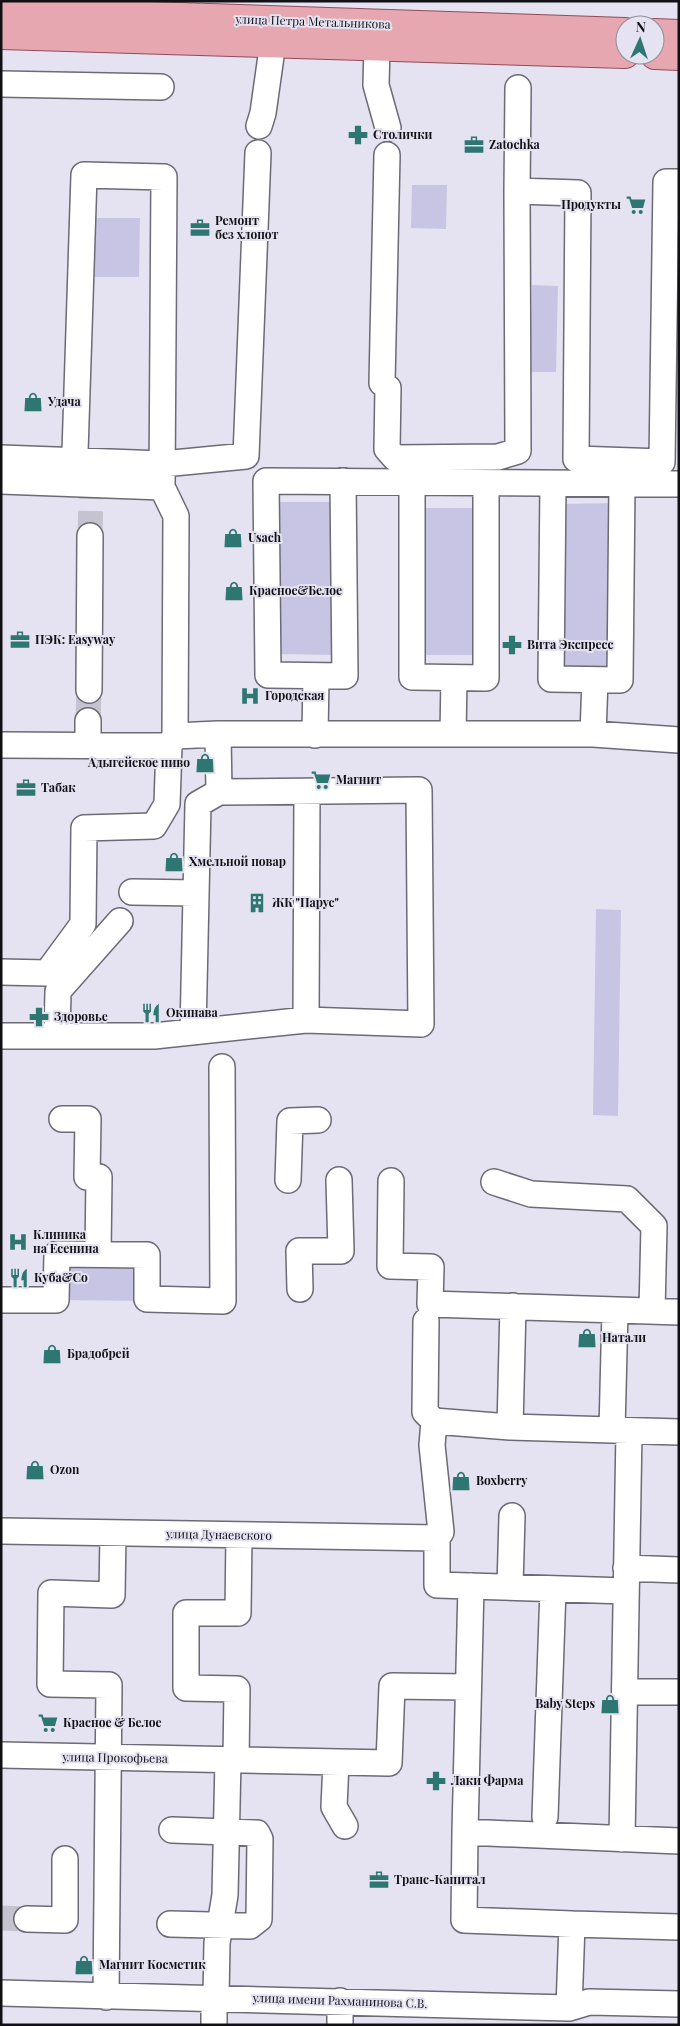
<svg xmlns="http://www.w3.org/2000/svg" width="680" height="2026" viewBox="0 0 680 2026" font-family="'Playfair Display',serif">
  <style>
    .green { fill: #c8c5e4 }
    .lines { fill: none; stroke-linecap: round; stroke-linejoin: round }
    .minor-tunnel { stroke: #c5c3d0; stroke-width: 25; stroke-dasharray: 25 12; stroke-linecap: butt }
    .minor-casing { stroke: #6b6a75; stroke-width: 28 }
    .major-casing { stroke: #904c59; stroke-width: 30 }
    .minor { stroke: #fff; stroke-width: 25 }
    .major { stroke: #e6a7b1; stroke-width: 28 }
    .labels { text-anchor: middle; stroke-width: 4; stroke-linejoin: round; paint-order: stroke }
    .street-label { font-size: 12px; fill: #111015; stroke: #e5e3f1 }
    .poi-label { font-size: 12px; font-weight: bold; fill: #111015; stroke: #e5e3f1; text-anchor: start }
  </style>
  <rect width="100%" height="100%" fill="#e5e3f1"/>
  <!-- green -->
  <path class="green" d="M412,185h35l-1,44 -35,-1z
    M94,218h46l-1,59h-45z
    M532,285l26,1 -2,86h-26z
    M278,502h56v153l-56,-1z
    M614,503l1,164h-56v-163z
    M421,508h55v147h-56z
    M596,909l25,1 -3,206 -25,-1z
    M60,1258l82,1v42l-82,-1z"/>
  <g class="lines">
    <!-- minor-tunnel -->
    <path class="minor-tunnel" d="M90,536l1,-39
      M88,721l1,-31
      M1,1918l26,1"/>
    <defs>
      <path id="minor" d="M377,45l-1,40 12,43
        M1,84l160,3
        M518,88l-1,103 61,2 -2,266 86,3 4,-280h13
        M259,126l4,-13 10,-71
        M387,155l-5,228 6,5 -1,61 8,9 103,-1 20,-6 -1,-260
        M1,458l162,6 83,-8 12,-303
        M1,481l161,6 14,29 -1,220
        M343,481l2,195 -77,-1 -2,-194 413,3
        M74,483l10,-308 80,2 -2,310
        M412,483v194l74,1v-195
        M553,484l-2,195 69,1 2,-196
        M89,690l1,-154
        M218,734l1,58
        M453,734l1,-56
        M593,734l2,-54
        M315,735l1,-59
        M88,744v-23
        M1,745l168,1 6,-10 43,-2h375l86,6
        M132,892l64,1
        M1,972l46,1 36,-49 1,-96 70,-2 13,-22 2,-58
        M306,1020l1,-228
        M1,1036h153l152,-16 115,4 -2,-234 -200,2 -21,12 -5,228
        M57,1036l1,-45 62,-70
        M62,1119h26l-1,58
        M288,1180l2,-59 28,-1
        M391,1181l-1,85 41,1 -1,37 249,8
        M494,1182l37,12 96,5 27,27 -2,85
        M98,1253l1,-76
        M300,1289l-1,-38h42l-2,-71
        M1,1300h55l1,-46 90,1v44l76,2 -1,-234
        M426,1321l-1,91 9,9 76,6 169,5
        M434,1421l-2,24 9,87 -4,6v47l189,6
        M510,1427l3,-121
        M612,1430l3,-120
        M1,1531l436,7
        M626,1568l53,2
        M510,1587l2,-71
        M625,1692h54
        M1,1755l388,8 3,-77 76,1
        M236,1760l1,-71 -51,-1v-75h52l1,-78
        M336,1762l-2,45 11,19
        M545,1817l8,-228
        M465,1832l6,-246
        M622,1839l7,-408
        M27,1919l38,1v-61
        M170,1924l80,2 9,-7 1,-80 -3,-6 -85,-3
        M572,1924l-108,-4 1,-88 214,9
        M1,1993l568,15 20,-6 90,2
        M106,1997l3,-312 -59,-1 1,-91 61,2 1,-62
        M216,1997l1,-54 8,-48 3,-135
        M569,2008l3,-84 107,3
        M214,2025v-28
        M340,2025v-24"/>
      <path id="major" d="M1,11l624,21
        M655,33l24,1
        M1,35l624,19
        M655,55l24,1"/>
    </defs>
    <!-- minor casing -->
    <use href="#minor" class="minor-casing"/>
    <!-- major casing -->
    <use href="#major" class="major-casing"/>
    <!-- minor -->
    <use href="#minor" class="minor"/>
    <!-- major -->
    <use href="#major" class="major"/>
  </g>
  <!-- icons -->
  <defs>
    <symbol id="pharmacy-bare" viewBox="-9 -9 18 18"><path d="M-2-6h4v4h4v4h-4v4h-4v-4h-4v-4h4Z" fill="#2d7672" stroke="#e5e3f1" stroke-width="2.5" paint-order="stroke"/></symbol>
    <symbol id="office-bare" viewBox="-9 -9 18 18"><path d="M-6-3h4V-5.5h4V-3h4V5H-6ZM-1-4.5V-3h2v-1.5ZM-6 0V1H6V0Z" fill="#2d7672" stroke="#e5e3f1" stroke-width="2.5" paint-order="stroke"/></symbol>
    <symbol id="supermarket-bare" viewBox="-9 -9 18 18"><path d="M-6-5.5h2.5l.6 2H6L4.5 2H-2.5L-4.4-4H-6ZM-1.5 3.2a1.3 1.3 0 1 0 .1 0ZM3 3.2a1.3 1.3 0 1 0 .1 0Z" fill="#2d7672" stroke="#e5e3f1" stroke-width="2.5" paint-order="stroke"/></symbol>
    <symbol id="shop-bare" viewBox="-9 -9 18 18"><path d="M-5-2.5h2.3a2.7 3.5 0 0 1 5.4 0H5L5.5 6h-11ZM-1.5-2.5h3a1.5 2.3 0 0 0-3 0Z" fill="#2d7672" stroke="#e5e3f1" stroke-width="2.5" paint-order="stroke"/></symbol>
    <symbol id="hospital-bare" viewBox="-9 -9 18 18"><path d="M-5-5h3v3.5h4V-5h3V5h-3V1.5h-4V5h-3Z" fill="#2d7672" stroke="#e5e3f1" stroke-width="2.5" paint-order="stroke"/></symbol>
    <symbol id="building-bare" viewBox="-9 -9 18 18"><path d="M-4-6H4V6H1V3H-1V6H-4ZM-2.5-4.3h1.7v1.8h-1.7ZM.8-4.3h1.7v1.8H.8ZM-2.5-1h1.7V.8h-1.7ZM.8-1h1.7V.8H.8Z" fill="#2d7672" stroke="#e5e3f1" stroke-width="2.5" paint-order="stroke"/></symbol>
    <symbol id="restaurant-bare" viewBox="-9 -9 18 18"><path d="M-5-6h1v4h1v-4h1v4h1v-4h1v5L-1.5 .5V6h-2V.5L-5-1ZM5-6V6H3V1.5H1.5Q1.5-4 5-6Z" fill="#2d7672" stroke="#e5e3f1" stroke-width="2.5" paint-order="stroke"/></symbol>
  </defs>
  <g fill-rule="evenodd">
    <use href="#pharmacy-bare" x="344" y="121" width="28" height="28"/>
    <use href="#office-bare" x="460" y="131" width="28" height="28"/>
    <use href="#supermarket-bare" x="622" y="191" width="28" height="28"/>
    <use href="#office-bare" x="186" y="214" width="28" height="28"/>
    <use href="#shop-bare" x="19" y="388" width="28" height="28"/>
    <use href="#shop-bare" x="219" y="524" width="28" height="28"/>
    <use href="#shop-bare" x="220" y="577" width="28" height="28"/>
    <use href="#office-bare" x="6" y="626" width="28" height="28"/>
    <use href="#pharmacy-bare" x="498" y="631" width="28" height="28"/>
    <use href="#hospital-bare" x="236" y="682" width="28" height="28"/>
    <use href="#shop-bare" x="191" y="749" width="28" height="28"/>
    <use href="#supermarket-bare" x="307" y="766" width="28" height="28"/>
    <use href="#office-bare" x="12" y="774" width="28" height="28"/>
    <use href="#shop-bare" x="160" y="848" width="28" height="28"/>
    <use href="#building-bare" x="243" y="889" width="28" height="28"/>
    <use href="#restaurant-bare" x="137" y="999" width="28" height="28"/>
    <use href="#pharmacy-bare" x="25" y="1003" width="28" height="28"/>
    <use href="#hospital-bare" x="4" y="1228" width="28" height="28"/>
    <use href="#restaurant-bare" x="5" y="1264" width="28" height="28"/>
    <use href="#shop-bare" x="573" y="1324" width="28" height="28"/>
    <use href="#shop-bare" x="38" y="1340" width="28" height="28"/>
    <use href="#shop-bare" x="21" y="1456" width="28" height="28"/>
    <use href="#shop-bare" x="447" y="1467" width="28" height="28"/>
    <use href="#shop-bare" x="596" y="1690" width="28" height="28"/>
    <use href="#supermarket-bare" x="34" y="1709" width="28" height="28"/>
    <use href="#pharmacy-bare" x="422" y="1767" width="28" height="28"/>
    <use href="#office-bare" x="365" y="1866" width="28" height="28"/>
    <use href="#shop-bare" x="70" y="1951" width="28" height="28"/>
  </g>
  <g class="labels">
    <!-- street labels -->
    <g class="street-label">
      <text transform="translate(313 22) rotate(2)" y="4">улица Петра Метальникова</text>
      <text transform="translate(219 1535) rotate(1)" y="4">улица Дунаевского</text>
      <text transform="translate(115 1758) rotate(1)" y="4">улица Прокофьева</text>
      <text transform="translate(340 2001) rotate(2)" y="4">улица имени Рахманинова С.В.</text>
    </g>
    <!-- poi labels -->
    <g class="poi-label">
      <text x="373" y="139">Столички</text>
      <text x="489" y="149">Zatochka</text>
      <text x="621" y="209" text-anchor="end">Продукты</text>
      <text x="215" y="225">Ремонт<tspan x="215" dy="14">без хлопот</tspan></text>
      <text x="48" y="406">Удача</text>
      <text x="248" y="542">Usach</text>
      <text x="249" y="595">Красное&amp;Белое</text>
      <text x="35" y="644">ПЭК: Easyway</text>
      <text x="527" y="649">Вита Экспресс</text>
      <text x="265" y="700">Городская</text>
      <text x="190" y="767" text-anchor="end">Адыгейское пиво</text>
      <text x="336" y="784">Магнит</text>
      <text x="41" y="792">Табак</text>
      <text x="189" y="866">Хмельной повар</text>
      <text x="272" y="907">ЖК "Парус"</text>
      <text x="166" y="1017">Окинава</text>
      <text x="54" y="1021">Здоровье</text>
      <text x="33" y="1239">Клиника<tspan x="33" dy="14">на Есенина</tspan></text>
      <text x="34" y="1282">Куба&amp;Co</text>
      <text x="602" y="1342">Натали</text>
      <text x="67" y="1358">Брадобрей</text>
      <text x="50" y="1474">Ozon</text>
      <text x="476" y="1485">Boxberry</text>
      <text x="595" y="1708" text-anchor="end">Baby Steps</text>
      <text x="63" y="1727">Красное &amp; Белое</text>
      <text x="451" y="1785">Лаки Фарма</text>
      <text x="394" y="1884">Транс-Капитал</text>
      <text x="99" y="1969">Магнит Косметик</text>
    </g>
  </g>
  <!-- border -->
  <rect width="680" height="2026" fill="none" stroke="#111015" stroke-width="5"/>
  <!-- north arrow -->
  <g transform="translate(640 40) rotate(3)"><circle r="24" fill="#e5e3f1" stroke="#908f99"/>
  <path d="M0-4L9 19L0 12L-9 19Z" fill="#2d7672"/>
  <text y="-8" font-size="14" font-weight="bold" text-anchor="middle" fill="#111015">N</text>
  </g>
</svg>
